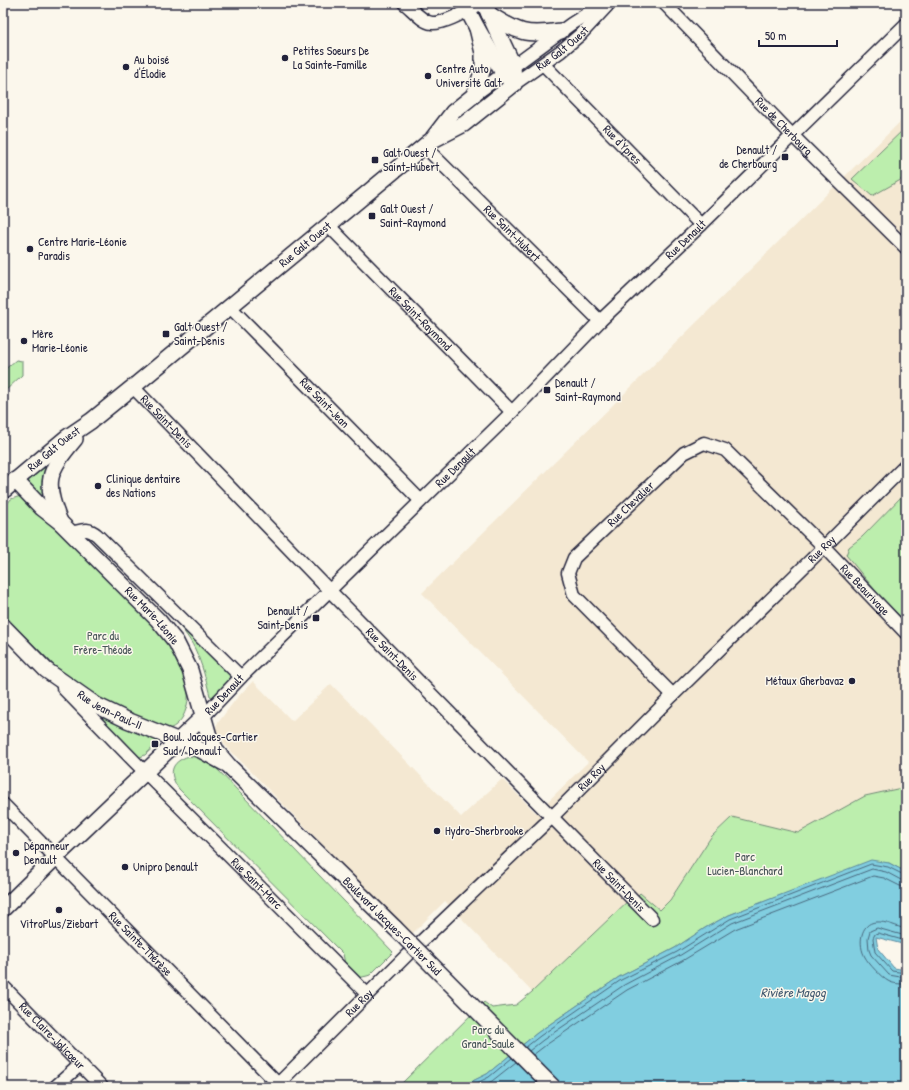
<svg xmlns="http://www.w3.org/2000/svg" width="909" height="1090" viewBox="0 0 909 1090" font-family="'Patrick Hand',sans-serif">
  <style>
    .built { fill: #f4e8d2 }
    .green { fill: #bceead; stroke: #6f8874 }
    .water { fill: #81cee0; stroke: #5b899e }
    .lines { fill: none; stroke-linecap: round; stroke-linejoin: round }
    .shore { stroke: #48677d; stroke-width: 1 }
    .minor-casing { stroke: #22223b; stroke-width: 15 }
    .major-casing { stroke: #22223b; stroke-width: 18 }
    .minor { stroke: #fbf7ec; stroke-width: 12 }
    .major { stroke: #fbf7ec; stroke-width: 15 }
    .major-bridge-casing { stroke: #22223b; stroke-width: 18; stroke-linecap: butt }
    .major-bridge { stroke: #fbf7ec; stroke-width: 15 }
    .poi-dot { fill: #22223b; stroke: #fbf7ec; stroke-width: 1.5 }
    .labels { text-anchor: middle; stroke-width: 3; stroke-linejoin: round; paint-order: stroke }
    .street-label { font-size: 12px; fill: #22223b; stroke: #fbf7ec }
    .poi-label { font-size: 12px; fill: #22223b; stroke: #fbf7ec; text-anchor: start }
    .park-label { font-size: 12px; fill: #485558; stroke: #fbf7ec }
    .water-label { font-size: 13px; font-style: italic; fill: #3e566d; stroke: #fbf7ec }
  </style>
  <rect width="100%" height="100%" fill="#fbf7ec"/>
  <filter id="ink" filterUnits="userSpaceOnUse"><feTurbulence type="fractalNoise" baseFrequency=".025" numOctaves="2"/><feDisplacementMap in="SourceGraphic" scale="8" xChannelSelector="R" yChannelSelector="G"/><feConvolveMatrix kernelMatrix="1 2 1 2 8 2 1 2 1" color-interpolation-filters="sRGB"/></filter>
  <g filter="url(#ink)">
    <!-- built -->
    <path class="built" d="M906,116v671l-41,9 -67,37 -66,-16 -21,20 -41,63 -18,19 -21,-21 -99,94 -87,-91 -34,34 -188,-192 1,-2 -6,-6 -2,-6 1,-5 19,-25 17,-18 39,40 39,-37 130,133 41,-38 34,34 52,-51 -166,-169z"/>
    <!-- green -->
    <path class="green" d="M906,127v50l-34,19 -20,-17z
      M16,360l6,1v14l-19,18v-22z
      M52,460l-4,48 -24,-24z
      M906,492v130l-27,-27 -33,-40 3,-8 13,-10z
      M21,496l5,2c29,28 58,57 87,85 21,21 45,42 61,68 11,17 18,39 12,58 -3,10 -9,18 -20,21l-54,-20 -48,-35 -61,-61v-105l8,-10z
      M171,616l59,58 -1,6 -17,17 -2,-1c-4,-16 -8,-32 -15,-47 -6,-12 -15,-23 -24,-33z
      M92,709l69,31 -16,15 -5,2 -5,-3 -42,-42z
      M189,756l9,2 19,11 176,183 -23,23 -3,1 -9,2 -13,-14 -2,-10 -164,-165c-11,-15 -9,-27 10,-33z
      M906,787v85l-17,-9 -62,15 -98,37 -24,13 -30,20 -56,29 -82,56 -50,41 -26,13h-63l86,-85 8,6 24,-3 16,-13 99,-94 2,2 7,-7 20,17 10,-10 41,-63 21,-20 66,16 67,-37z"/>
    <!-- water -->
    <path class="water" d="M871,860l18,3 17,9v73l-30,-8 2,12 16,19 12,2v117h-446l27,-13 50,-41 82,-56 56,-29 30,-20 24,-13z"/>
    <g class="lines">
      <!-- shore -->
      <path class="shore" d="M906,929c-9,-2 -20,-8 -30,-7 -16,1 -18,23 -11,35 3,6 17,21 23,24 5,3 12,3 18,3
        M906,936l-29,-8 -7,3 -2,7 1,12 2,5 18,20 17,3
        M906,941l-28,-8 -3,1 -2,4 2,14 17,19 14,2
        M526,1047l14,-11 81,-56 56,-28 53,-33 141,-55 17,3 18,9
        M529,1051l14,-11 81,-55 55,-29 53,-33 140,-54 14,3 15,8 5,1
        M533,1055l13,-10 81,-55 55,-29 53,-32 138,-53 11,2 16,8 6,1
        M469,1087l20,-10 23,-19
        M481,1087l11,-6 24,-19"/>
      <defs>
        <g id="minor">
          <path d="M404,3c8,6 18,19 28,20 13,1 38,-14 50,-20"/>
          <path id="s1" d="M664,3l128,132 114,113"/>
          <path id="s2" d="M543,64l158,161"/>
          <path id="s3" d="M514,84l47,-33 20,-17 26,-28"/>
          <path d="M473,96l98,-72 33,-21"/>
          <path id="s4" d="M424,146l176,175"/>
          <path id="s5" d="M329,226l183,186"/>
          <path id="s6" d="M229,306l191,194"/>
          <path id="s7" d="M133,387l196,203 323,329"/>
          <path d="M71,533c12,-3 17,-6 26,2l144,142"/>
          <path id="s8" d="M63,688l71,73 233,233"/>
          <path id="s9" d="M673,695l-99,-100 -6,-22 6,-15 110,-105 20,-10 21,7 99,97 82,86"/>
          <path id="s10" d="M203,717l38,-40 271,-265 88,-91 101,-96 205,-201"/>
          <path id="s11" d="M3,804l275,280"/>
          <path id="s12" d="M3,986l99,101"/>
          <path d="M55,1087l25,-22"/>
          <path id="s13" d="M275,1087l132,-132 145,-138 121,-122 151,-148 82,-82"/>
        </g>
        <g id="major">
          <path d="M464,3l13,25 26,45 11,11"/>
          <path d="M484,3l29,62 1,19"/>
          <path d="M489,14c30,19 36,22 72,17"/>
          <path d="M433,138l20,-26 20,-16 4,-8 6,-20v-15l-6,-25"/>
          <path id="s14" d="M15,480l27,28 18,14 98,98 18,22 14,28 19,66 8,16 12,14 166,162"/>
          <path id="s15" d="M3,491l63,-53 25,-17 42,-34 296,-245 35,-18 50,-40"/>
          <path d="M60,522c-17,-40 -12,-51 15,-83"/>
          <path id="s16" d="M3,626l43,44 50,35 31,15 70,28 27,15"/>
          <path d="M3,909l52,-51 148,-141"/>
        </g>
      </defs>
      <!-- minor casing -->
      <use href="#minor" class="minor-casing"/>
      <!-- major casing -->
      <use href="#major" class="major-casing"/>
      <!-- minor -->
      <use href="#minor" class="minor"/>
      <!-- major -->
      <use href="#major" class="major"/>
      <defs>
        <path id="major-bridge" d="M395,928l158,159"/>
      </defs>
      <!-- major-bridge casing -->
      <use href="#major-bridge" class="major-bridge-casing"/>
      <!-- major-bridge -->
      <use href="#major-bridge" class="major-bridge"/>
    </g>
  </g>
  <!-- markers -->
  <g class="poi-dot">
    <circle cx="285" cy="58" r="4"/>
    <circle cx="126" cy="67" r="4"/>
    <circle cx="428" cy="76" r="4"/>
    <rect x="781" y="153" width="8" height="8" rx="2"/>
    <rect x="371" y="156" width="8" height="8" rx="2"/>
    <rect x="368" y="212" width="8" height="8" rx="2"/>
    <circle cx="30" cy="249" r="4"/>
    <rect x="162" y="330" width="8" height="8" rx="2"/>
    <circle cx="24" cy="341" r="4"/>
    <rect x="543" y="386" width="8" height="8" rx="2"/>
    <circle cx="98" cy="486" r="4"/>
    <rect x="312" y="614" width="8" height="8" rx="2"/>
    <circle cx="852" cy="681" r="4"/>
    <rect x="151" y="740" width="8" height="8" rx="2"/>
    <circle cx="437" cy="831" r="4"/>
    <circle cx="16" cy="853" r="4"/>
    <circle cx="125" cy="867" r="4"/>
    <circle cx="59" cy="910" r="4"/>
  </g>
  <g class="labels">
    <!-- street labels -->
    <g class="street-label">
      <text dy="4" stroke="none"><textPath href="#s3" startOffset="60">Rue Galt Ouest</textPath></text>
      <text dy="4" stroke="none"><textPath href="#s1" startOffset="172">Rue de Cherbourg</textPath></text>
      <text dy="4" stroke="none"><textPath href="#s2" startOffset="113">Rue d'Ypres</textPath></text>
      <text dy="4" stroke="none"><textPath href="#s4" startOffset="124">Rue Saint-Hubert</textPath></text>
      <text dy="4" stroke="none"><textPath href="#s10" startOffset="679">Rue Denault</textPath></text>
      <text dy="4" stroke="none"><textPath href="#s15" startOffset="390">Rue Galt Ouest</textPath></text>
      <text dy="4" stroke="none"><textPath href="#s5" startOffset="130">Rue Saint-Raymond</textPath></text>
      <text dy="4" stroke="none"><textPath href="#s6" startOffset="136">Rue Saint-Jean</textPath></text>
      <text dy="4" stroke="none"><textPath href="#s7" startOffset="48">Rue Saint-Denis</textPath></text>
      <text dy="4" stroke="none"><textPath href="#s15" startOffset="66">Rue Galt Ouest</textPath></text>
      <text dy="4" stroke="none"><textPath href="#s10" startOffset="355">Rue Denault</textPath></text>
      <text dy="4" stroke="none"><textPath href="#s9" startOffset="258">Rue Chevalier</textPath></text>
      <text dy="4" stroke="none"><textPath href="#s13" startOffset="767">Rue Roy</textPath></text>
      <text dy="4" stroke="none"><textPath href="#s9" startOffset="574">Rue Beaurivage</textPath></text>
      <text dy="4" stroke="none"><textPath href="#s14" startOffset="193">Rue Marie-Léonie</textPath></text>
      <text dy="4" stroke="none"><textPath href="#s7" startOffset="372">Rue Saint-Denis</textPath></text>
      <text dy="4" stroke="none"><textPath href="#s10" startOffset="31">Rue Denault</textPath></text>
      <text dy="4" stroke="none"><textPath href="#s16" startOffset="137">Rue Jean-Paul-II</textPath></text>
      <text dy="4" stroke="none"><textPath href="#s13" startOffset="443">Rue Roy</textPath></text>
      <text dy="4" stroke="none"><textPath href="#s8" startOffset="275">Rue Saint-Marc</textPath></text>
      <text dy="4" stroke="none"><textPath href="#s7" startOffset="696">Rue Saint-Denis</textPath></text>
      <text transform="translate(392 926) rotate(45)" y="4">Boulevard Jacques-Cartier Sud</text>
      <text dy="4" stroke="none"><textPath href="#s11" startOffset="196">Rue Sainte-Thérèse</textPath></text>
      <text dy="4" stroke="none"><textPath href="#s13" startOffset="119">Rue Roy</textPath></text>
      <text dy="4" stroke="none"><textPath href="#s12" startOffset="70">Rue Claire-Jolicoeur</textPath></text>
    </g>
    <!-- poi labels -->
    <g class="poi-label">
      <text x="293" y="55">Petites Soeurs De<tspan x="293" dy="14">La Sainte-Famille</tspan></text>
      <text x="134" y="64">Au boisé<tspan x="134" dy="14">d'Élodie</tspan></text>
      <text x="436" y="73">Centre Auto<tspan x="436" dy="14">Université Galt</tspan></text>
      <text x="777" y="154" text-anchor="end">Denault /<tspan x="777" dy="14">de Cherbourg</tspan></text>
      <text x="383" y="157">Galt Ouest /<tspan x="383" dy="14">Saint-Hubert</tspan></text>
      <text x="380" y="213">Galt Ouest /<tspan x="380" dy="14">Saint-Raymond</tspan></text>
      <text x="38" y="246">Centre Marie-Léonie<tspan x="38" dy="14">Paradis</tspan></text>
      <text x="174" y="331">Galt Ouest /<tspan x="174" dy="14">Saint-Denis</tspan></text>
      <text x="32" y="338">Mère<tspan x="32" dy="14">Marie-Léonie</tspan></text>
      <text x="555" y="387">Denault /<tspan x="555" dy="14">Saint-Raymond</tspan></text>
      <text x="106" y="483">Clinique dentaire<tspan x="106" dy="14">des Nations</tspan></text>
      <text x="308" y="615" text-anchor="end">Denault /<tspan x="308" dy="14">Saint-Denis</tspan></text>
      <text x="844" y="685" text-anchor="end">Métaux Gherbavaz</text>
      <text x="163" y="741">Boul. Jacques-Cartier<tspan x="163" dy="14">Sud / Denault</tspan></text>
      <text x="445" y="835">Hydro-Sherbrooke</text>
      <text x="24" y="850">Dépanneur<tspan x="24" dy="14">Denault</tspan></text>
      <text x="133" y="871">Unipro Denault</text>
      <text x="59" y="928" text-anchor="middle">VitroPlus/Ziebart</text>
    </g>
    <!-- park labels -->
    <g class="park-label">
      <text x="103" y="640">Parc du<tspan x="103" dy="14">Frère-Théode</tspan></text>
      <text x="745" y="861">Parc<tspan x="745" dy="14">Lucien-Blanchard</tspan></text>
      <text x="488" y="1034">Parc du<tspan x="488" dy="14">Grand-Saule</tspan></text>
    </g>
    <!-- water labels -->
    <g class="water-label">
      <text x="793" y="997">Rivière Magog</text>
    </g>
  </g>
  <!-- margin -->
  <rect width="909" height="1090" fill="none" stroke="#fbf7ec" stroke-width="16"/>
  <rect x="8" y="8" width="893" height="1074" fill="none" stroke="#22223b" stroke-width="1.5" filter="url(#ink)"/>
  <!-- scale -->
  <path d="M759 40v6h78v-6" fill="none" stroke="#22223b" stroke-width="2"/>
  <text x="765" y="40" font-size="12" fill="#22223b" stroke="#fbf7ec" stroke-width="3" paint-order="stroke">50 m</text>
</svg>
